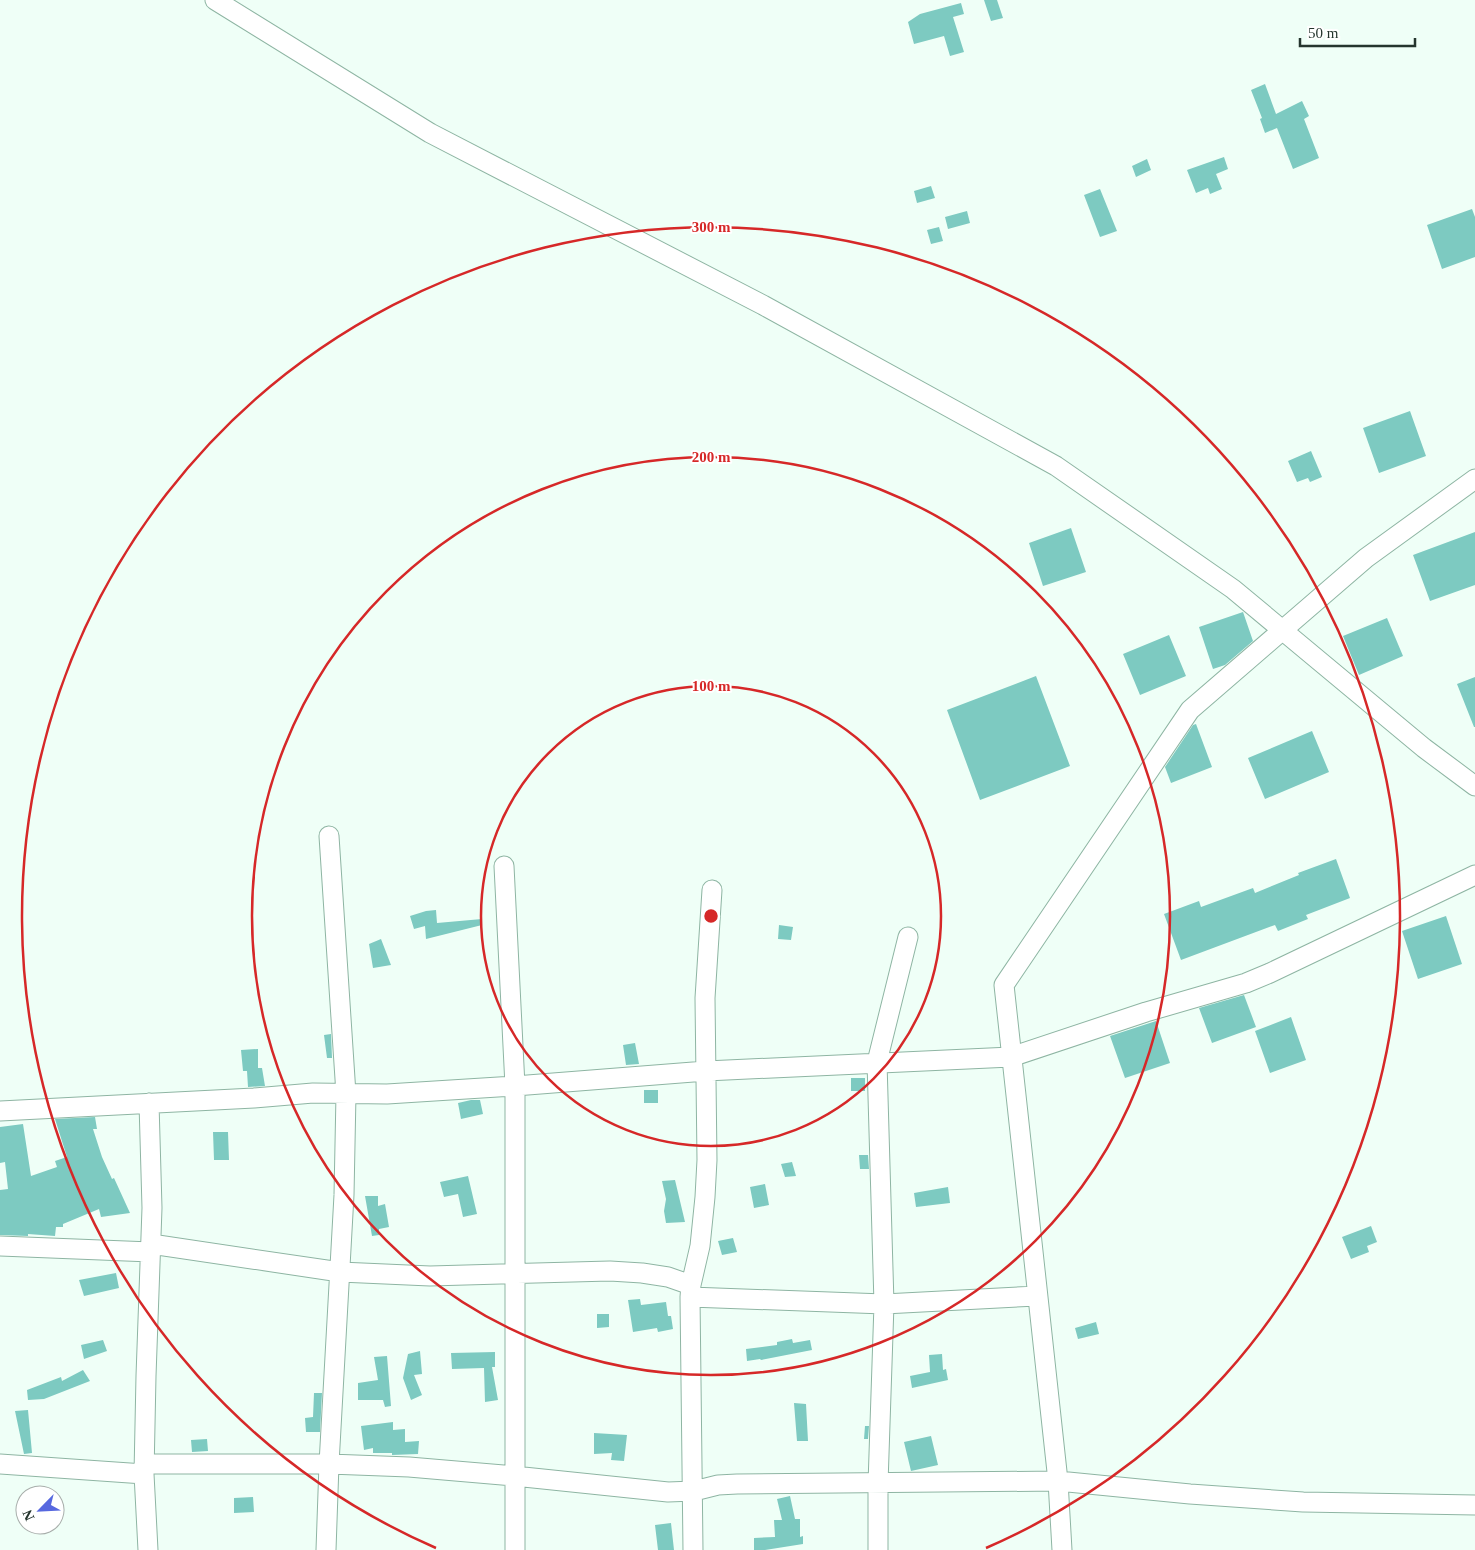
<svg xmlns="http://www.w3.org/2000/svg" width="1475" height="1550" viewBox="0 0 1475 1550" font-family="Georgia,serif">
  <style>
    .building { fill: #7dcac1 }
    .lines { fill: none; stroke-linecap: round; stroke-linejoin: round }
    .minor-casing { stroke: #8eb5a3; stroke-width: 21 }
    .minor { stroke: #fff; stroke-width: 19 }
    .ring { fill: none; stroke: #d62828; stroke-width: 2.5 }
    .centre { fill: #d62828; stroke: #fff; stroke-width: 2.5 }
    .ring-label { font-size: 15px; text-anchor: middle; font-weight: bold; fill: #d62828; stroke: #fff; stroke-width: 4; stroke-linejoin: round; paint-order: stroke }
  </style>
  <rect width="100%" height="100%" fill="#effff7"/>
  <!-- building -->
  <path class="building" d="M984,0h13l6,18 -12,3z
    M961,3l3,11 -11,3 11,35 -14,4 -6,-20 -30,8 -6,-22 12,-8z
    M1265,84l11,30 26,-13 7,15 -5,3 15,39 -26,11 -16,-41 -12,5 -5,-14 2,-1 -11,-28z
    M1224,157l4,12 -12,5 6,15 -12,5 -2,-6 -12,5 -9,-23z
    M1147,159l4,11 -15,7 -4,-11z
    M931,186l4,12 -18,5 -3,-12z
    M1100,189l17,42 -17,6 -16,-42z
    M1472,209l3,8v40l-33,12 -15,-44z
    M967,211l3,12 -22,6 -3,-12z
    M939,227l4,14 -12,3 -4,-14z
    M1410,411l16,45 -47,17 -16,-45z
    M1311,451l11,26 -12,5 -2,-4 -11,4 -9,-21z
    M1071,528l15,44 -43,14 -14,-43z
    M1475,532v53l-45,16 -17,-46z
    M1243,612l10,29 -28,24 -12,4 -14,-42z
    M1387,618l16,38 -44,19 -16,-39z
    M1169,635l17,41 -46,19 -17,-41z
    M1036,676l34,90 -90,34 -33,-90z
    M1475,677v50h-1l-17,-43z
    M1196,724l16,43 -41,16 -6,-16 28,-42z
    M1312,731l17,41 -64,27 -17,-41z
    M1336,859l14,39 -44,17 2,4 -30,12 -3,-6 -94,35 -17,-46 35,-13 2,6 52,-19 2,5 44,-18 -1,-2z
    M436,910l1,13 45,-4v6l-56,14 -1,-13 -11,3 -4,-13 16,-5z
    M1446,916l16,48 -44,15 -16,-48z
    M779,925l14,2 -2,13 -13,-1z
    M381,939l10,26 -18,3 -4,-24z
    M1244,995l12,32 -44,16 -13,-35z
    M1291,1017l15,43 -36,13 -15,-42z
    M1156,1021l14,42 -45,15 -15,-42z
    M331,1034l1,24h-5l-3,-23z
    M635,1043l4,21 -13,1 -3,-20z
    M258,1049v19h4l3,18 -17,1 -1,-16h-4l-2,-21z
    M851,1078h14v13h-14z
    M644,1090h14v13h-14z
    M471,1100h9l3,14 -22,5 -3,-16z
    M95,1117l2,12h-4l9,28 10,22 2,-1 16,35 -29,4 -2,-8 -36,15v3h-7l-1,9 -27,-2v2l-28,-1v-45l8,-1 -3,-27 -5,1v-36l23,-3 8,52 26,-9 -2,-6 12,-4 -12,-38z
    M213,1132h15l1,28h-15z
    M859,1155h9l1,14h-9z
    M792,1162l4,14 -11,1 -4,-13z
    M468,1176l9,38 -14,3 -5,-23 -14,3 -4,-15z
    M675,1180l10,42 -19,1 -2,-12 2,-12 -4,-18z
    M765,1184l4,21 -15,3 -4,-21z
    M948,1187l2,16 -34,4 -2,-14z
    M365,1196h13v10l7,-2 4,23 -10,2v6l-7,1z
    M1371,1226l6,16 -10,4 2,6 -18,7 -9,-22z
    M733,1238l4,14 -15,3 -4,-14z
    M116,1273l3,15 -35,8 -5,-16z
    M640,1299l1,6 25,-3 2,14h3l2,13 -15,3 -1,-4 -24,4 -5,-32z
    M597,1314h12v13l-12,1z
    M1096,1322l3,12 -21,5 -3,-11z
    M792,1339l1,4 17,-3 2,10 -51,10 -1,-1 -13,2 -1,-12 31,-4v-3z
    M103,1340l4,11 -23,8 -3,-14z
    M420,1351l2,23 -8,1 8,20 -11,5 -8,-22 5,-24z
    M495,1352v15h-3l6,33 -13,2 -1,-34 -32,1 -1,-16z
    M942,1354l1,16 3,-1 2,11 -36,8 -2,-12 20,-4 -1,-17z
    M387,1356l4,50 -6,1 -2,-7h-25v-17l20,-3 -4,-23z
    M83,1370l7,11 -46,18 -16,1 -1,-10 34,-13 1,4z
    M314,1393h8l-2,39h-14l-1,-14 8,-1z
    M794,1403l12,1 2,37h-11z
    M28,1410l4,43 -8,1 -9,-43z
    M393,1422v8l12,-1v13l14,-1 -1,13 -26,1v-2h-19v-5l-9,2 -3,-24z
    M865,1426h4l-1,13h-4z
    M594,1433l33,2 -3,26 -13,-1 1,-7 -18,1z
    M931,1436l7,29 -27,6 -7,-29z
    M207,1439l1,12 -16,1 -1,-12z
    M790,1496l5,23h5v18l3,-1v8l-38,6h-11v-12l21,-1 -1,-17h8l-5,-21z
    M253,1497l1,15 -20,1v-15z
    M671,1523l3,27h-16l-3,-25z"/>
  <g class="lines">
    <defs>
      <path id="minor" d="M215,0l215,133 333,172 293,161 177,123 191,159 51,38
        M504,866l11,220v464
        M0,1111l254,-13 59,-5 74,1 128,-8 191,-15 305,-14 135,-45 100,-29 24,-10 205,-98
        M151,1244l189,28 90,4 180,-5 32,2 26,4 23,8
        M0,1246l151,6
        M690,1297l194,7 153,-8
        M0,1464l144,10
        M144,1464h185l80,3 105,9 154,16 26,-1 24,-6 19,-1 321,-3 132,13 113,8 172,3
        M148,1550l-4,-76 2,-98 6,-168 -3,-105
        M326,1550l3,-86 15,-269 2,-101 -17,-258
        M693,1550l-3,-253 1,-12 9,-39 5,-49 2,-37 -2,-162 7,-108
        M878,1550v-66l6,-180 -7,-242 31,-125
        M1062,1550l-4,-69 -54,-496 186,-275 176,-152 109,-79"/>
    </defs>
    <!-- minor casing -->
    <use href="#minor" class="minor-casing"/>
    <!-- minor -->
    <use href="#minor" class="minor"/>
  </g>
  <!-- distance rings -->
  <g class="ring">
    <circle cx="711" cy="916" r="230"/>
    <circle cx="711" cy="916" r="459"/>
    <path d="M436 1548A689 689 0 1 1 986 1548"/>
  </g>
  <circle cx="711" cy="916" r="8" class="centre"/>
  <g class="ring-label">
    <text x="711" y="232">300 m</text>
    <text x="711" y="462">200 m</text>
    <text x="711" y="691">100 m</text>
  </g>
  <!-- north arrow -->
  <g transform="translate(40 1510) rotate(246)"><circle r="24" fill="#ffffff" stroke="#a8aeab"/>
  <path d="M0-4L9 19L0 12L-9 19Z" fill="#5768df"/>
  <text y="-8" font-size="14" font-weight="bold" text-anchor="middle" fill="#25352e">N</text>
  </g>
  <!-- scale -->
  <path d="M1300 38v8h115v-8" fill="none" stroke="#25352e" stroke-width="2.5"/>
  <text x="1308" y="38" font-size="15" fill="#25352e" stroke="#ffffff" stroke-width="4" paint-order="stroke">50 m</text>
</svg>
